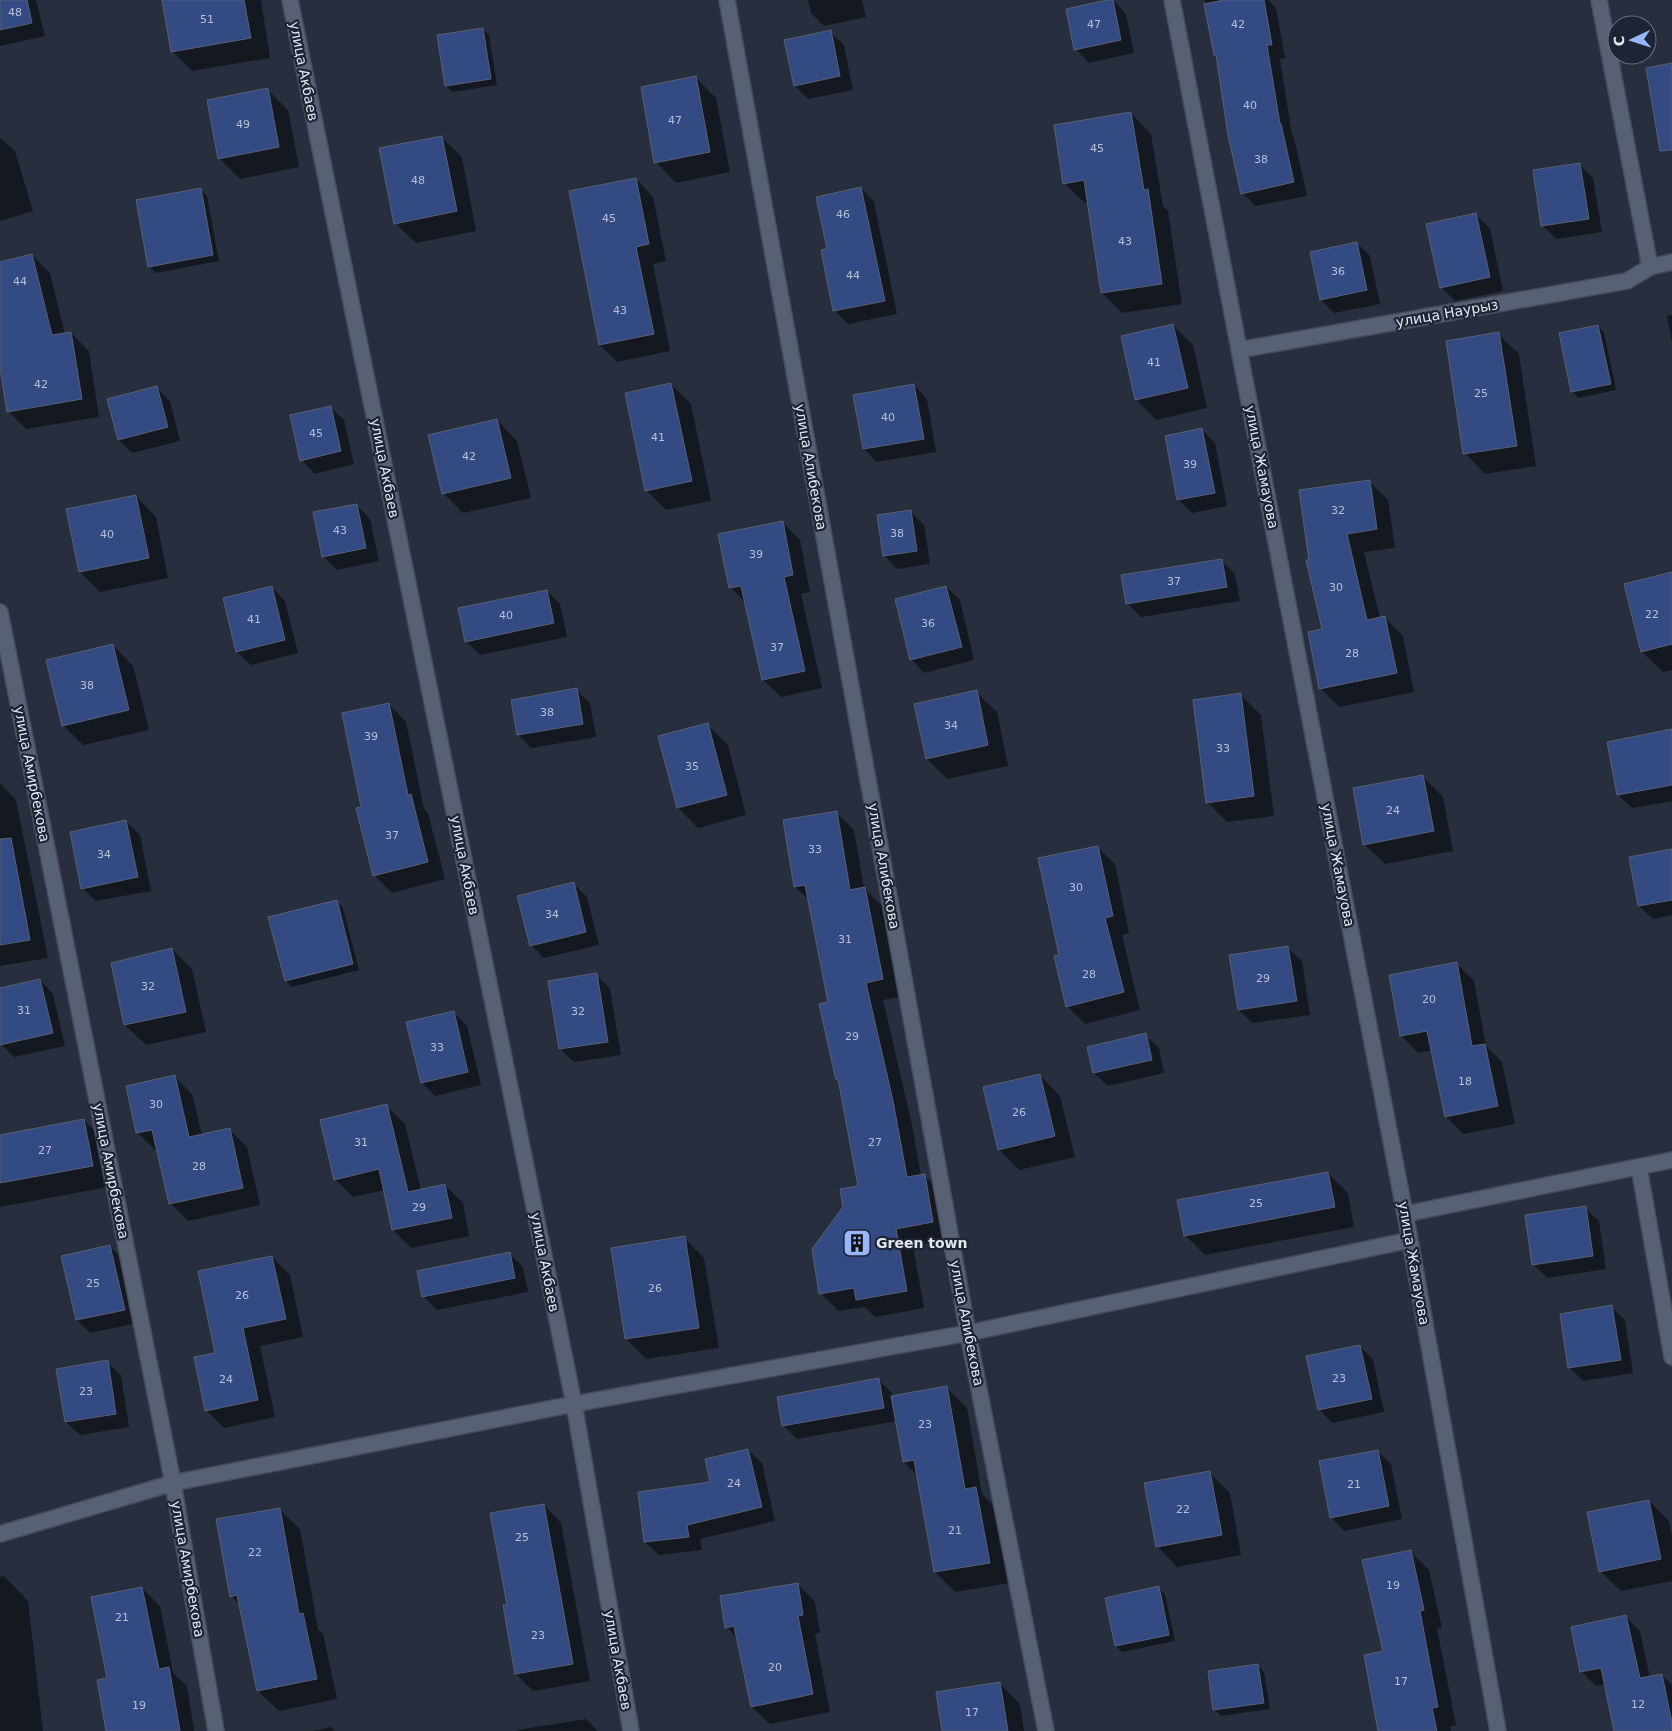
<svg xmlns="http://www.w3.org/2000/svg" width="1672" height="1731" viewBox="0 0 1672 1731" font-family="'DejaVu Sans',sans-serif">
  <style>
    .shadow { fill: #0007 }
    .building { fill: #334a82; stroke: #586073 }
    .lines { fill: none; stroke-linecap: round; stroke-linejoin: round }
    .minor-casing { stroke: #474c5a; stroke-width: 18 }
    .minor { stroke: #586173; stroke-width: 15 }
    .labels { text-anchor: middle; stroke-width: 4.5; stroke-linejoin: round; paint-order: stroke }
    .number-label { font-size: 11px; fill: #b6c0d6 }
    .street-label { font-size: 14px; fill: #e2e7f2; stroke: #1d2434 }
    .poi-label { font-size: 14px; font-weight: bold; fill: #e2e7f2; stroke: #1d2434; text-anchor: start }
  </style>
  <rect width="100%" height="100%" fill="#272e3e"/>
  <!-- shadow -->
  <path class="shadow" d="M0,0h36l9,36 -45,10z
    M164,0h97l9,58 -78,13 -20,-20z
    M808,0h54l4,17 -42,9 -13,-13z
    M1113,0l13,14 8,39 -45,10 -13,-14z
    M1205,0h64l7,8 9,50 -5,1 12,77 2,2 13,58 -51,10 -14,-13 -25,-136 -2,-3z
    M482,29l7,6 8,50 -44,7 -7,-6 -7,-50z
    M830,32l14,13 9,45 -45,9 -13,-13z
    M696,78l20,20 14,74 -54,11 -20,-21z
    M268,90l20,20 11,57 -59,12 -21,-21z
    M1131,113l20,21 12,72 5,5 14,93 -60,9 -20,-20 -13,-90h-4l-21,-20z
    M441,137l21,20 14,74 -60,12 -21,-20z
    M0,138l15,13 18,60 -33,10z
    M1580,165l13,13 9,54 -46,7 -13,-13z
    M636,179l17,18 13,64 -13,3 17,87 -53,11 -17,-17z
    M861,188l13,14 23,112 -49,10 -13,-13 -7,-61z
    M201,190l6,6 12,65 -63,12 -7,-7z
    M1476,215l14,13 13,63 -48,10 -14,-14z
    M1357,243l13,13 10,48 -46,9 -13,-13z
    M32,255l18,18 15,61 6,-1 18,18 10,66 -73,12 -18,-18 -8,-51v-97z
    M1672,315v27l-5,-26z
    M1173,325l20,20 14,63 -51,12 -20,-21z
    M1598,326l6,6 12,58 -37,8 -7,-6z
    M1498,334l21,20 17,112 -51,8 -20,-21z
    M671,384l20,20 20,97 -45,9 -20,-20z
    M914,385l13,14 9,53 -59,10 -13,-13z
    M156,387l14,14 10,40 -48,12 -13,-13z
    M330,407l14,13 10,44 -39,10 -13,-14z
    M497,420l20,21 14,57 -68,15 -20,-20z
    M1202,430l13,13 12,63 -35,7 -14,-14z
    M1369,481l19,19 7,48 -31,4 16,66h5l18,18 11,56 -75,15 -19,-19 4,-58 -14,-69z
    M136,496l20,21 12,61 -68,14 -20,-20z
    M357,505l13,14 9,42 -42,9 -14,-14z
    M910,511l14,14 6,39 -33,5 -13,-14z
    M782,522l18,18 10,52 -9,2 21,94 -41,9 -18,-17 -17,-77 -16,-16z
    M1222,561l13,13 5,27 -99,16 -14,-14z
    M1672,573v97l-9,2 -21,-20 -17,-67z
    M272,587l13,14 13,52 -47,12 -14,-13z
    M946,587l14,13 14,60 -50,13 -13,-14z
    M547,591l13,13 7,33 -87,18 -14,-14z
    M113,645l20,21 16,64 -66,15 -20,-20z
    M576,690l14,13 6,34 -65,11 -13,-14z
    M976,692l21,20 11,54 -61,13 -20,-20z
    M1241,695l20,20 13,101 -47,6 -20,-20z
    M389,704l17,18 18,87 4,4 17,66 -53,14 -18,-18 -12,-67z
    M708,725l20,20 18,70 -48,13 -20,-20z
    M1672,733v68l-40,7 -14,-13 -10,-52z
    M1422,776l21,21 10,54 -68,13 -21,-20z
    M0,783l16,17 32,158 -48,8z
    M836,812l18,18 10,58 18,18 18,91 -17,3 28,120 10,56h4l17,17 8,47 -37,6 11,62 -49,9 -10,-10 -27,4 -17,-18 38,-106 -19,-105 -3,-3 -8,-76 -20,-103 -14,-13z
    M126,821l14,14 11,56 -55,10 -14,-13z
    M1097,847l18,17 14,69 -7,2 18,75 -55,14 -18,-18 -7,-50z
    M1672,850v65l-19,4 -14,-13z
    M573,883l14,14 12,48 -55,13 -13,-13z
    M336,901l7,7 16,62 -67,17 -6,-6 -16,-63z
    M1288,948l14,13 8,54 -58,8 -13,-13z
    M172,949l20,20 14,63 -60,13 -21,-20z
    M1457,964l17,17 12,65 16,16 13,62 -51,10 -18,-17 -14,-67 -14,3 -17,-18z
    M596,975l14,13 11,67 -47,7 -14,-13 -11,-67z
    M40,980l13,14 12,52 -51,11 -13,-13 -1,-4v-51z
    M453,1012l14,14 14,59 -46,11 -13,-13z
    M1145,1035l14,13 5,25 -56,13 -14,-13 -5,-25z
    M1040,1075l20,21 15,61 -56,13 -20,-21z
    M174,1076l18,18 10,41 27,-6 18,18 13,58 -72,16 -18,-18 -12,-53h-3l-18,-18z
    M387,1106l18,18 16,66 24,-5 18,18 6,33 -58,12 -18,-18 -8,-40 -32,7 -18,-18z
    M84,1120l20,21 9,45 -113,21v-71z
    M1328,1173l20,20 6,34 -149,28 -20,-20z
    M1585,1208l14,13 7,48 -59,9 -14,-14z
    M684,1238l20,20 15,90 -73,11 -20,-20z
    M110,1246l13,14 14,63 -47,10 -13,-13z
    M510,1254l13,13 5,25 -91,18 -14,-14z
    M272,1257l18,18 13,62 -43,9 15,71 -51,11 -18,-18 11,-56z
    M1611,1307l14,13 8,53 -50,8 -13,-13z
    M1360,1346l13,14 11,52 -52,11 -13,-14z
    M107,1362l14,13 8,52 -49,8 -14,-13z
    M879,1380l13,13 1,4 54,-9 20,20 15,86 14,14 13,75 -54,9 -20,-20 -17,-96 -14,-14 -7,-41 -100,18 -14,-14z
    M748,1450l14,13 13,58 -75,18 2,11 -43,5 -14,-13z
    M1377,1451l14,13 11,55 -58,12 -13,-14z
    M1210,1473l20,20 11,62 -64,12 -20,-21z
    M1649,1501l20,20 3,15v45l-51,10 -21,-20z
    M544,1505l17,18 29,158 -57,10 -17,-17 -8,-68z
    M279,1509l21,20 18,100 5,5 14,65 -58,12 -21,-20 -18,-86 -9,-9z
    M1410,1551l19,19 13,58 -5,1 19,96 -6,2 1,4h-71l4,-79z
    M4,1576l24,25 15,130h-43v-154z
    M798,1584l17,18 5,31 -5,1 15,78 -60,12 -18,-17 -14,-68 -11,-12z
    M142,1588l18,18 13,67 14,13 7,45h-86l1,-52z
    M1159,1588l6,6 10,47 -53,11 -6,-6z
    M1626,1617l14,14 10,47 12,-3 10,10v46h-57l-9,-47 -10,2 -14,-14 -10,-44z
    M1258,1665l6,7 6,37 -49,7 -6,-6z
    M1000,1684l20,20 4,27h-81z
    M586,1719l12,12h-81v-1z
    M331,1727l4,4h-22z"/>
  <!-- building -->
  <path class="building" d="M0,0h27l5,23 -32,7z
    M162,0h82l7,38 -80,14z
    M1107,0h6l8,40 -47,10 -8,-41z
    M1224,0h40l8,45h-5l13,79h1l13,58 -53,12 -13,-59 -12,-80h-2l-10,-51z
    M483,28l8,51 -46,7 -8,-51z
    M831,30l9,46 -46,10 -10,-46z
    M1672,63v87l-12,1 -14,-83z
    M696,76l14,76 -56,11 -13,-76z
    M268,88l11,59 -61,12 -11,-59z
    M1131,112l13,78 4,-1 14,95 -61,9 -17,-113 -21,4 -9,-59z
    M442,136l15,75 -63,13 -15,-76z
    M1580,163l9,56 -48,7 -8,-56z
    M636,178l13,66 -13,3 18,87 -55,11 -30,-154z
    M861,187l24,114 -52,10 -12,-61 6,-1 -11,-52z
    M201,188l12,67 -65,12 -12,-67z
    M1476,213l14,64 -50,11 -14,-64z
    M1357,242l10,48 -47,10 -10,-48z
    M32,254l20,81 19,-3 11,67 -75,13 -7,-44v-106z
    M1173,324l15,64 -53,12 -14,-64z
    M1598,325l13,59 -40,8 -12,-59z
    M1499,332l18,114 -54,8 -17,-113z
    M671,383l21,98 -47,10 -20,-98z
    M914,384l10,55 -61,10 -10,-54z
    M157,386l11,41 -50,13 -11,-41z
    M331,406l10,45 -41,10 -10,-46z
    M497,419l14,59 -69,16 -14,-59z
    M1202,428l13,65 -38,7 -12,-64z
    M1370,480l7,49 -30,5 20,86 18,-4 12,57 -78,16 -11,-57 14,-3 -16,-69h3l-10,-70z
    M136,495l13,63 -70,14 -13,-63z
    M357,504l9,44 -44,9 -9,-45z
    M911,510l6,41 -34,5 -6,-41z
    M783,521l10,54 -9,2 21,94 -43,9 -21,-94 -12,2 -11,-54z
    M1222,559l5,28 -101,17 -5,-29z
    M1672,572v72l-31,8 -17,-68z
    M272,586l13,54 -49,12 -13,-54z
    M946,586l16,61 -52,13 -15,-61z
    M547,590l7,33 -89,19 -7,-34z
    M113,644l16,66 -67,16 -16,-66z
    M577,688l6,36 -66,11 -6,-35z
    M977,690l11,55 -62,14 -12,-55z
    M1241,693l13,103 -48,7 -13,-103z
    M389,703l19,92 3,-1 17,68 -55,14 -17,-68 5,-1 -19,-94z
    M708,723l19,72 -50,13 -19,-72z
    M1672,729v56l-55,10 -10,-53z
    M1423,775l11,56 -71,14 -10,-57z
    M837,811l13,79 15,-3 18,92 -17,4 27,118 14,76 18,-3 8,48 -37,7 11,62 -51,9 -2,-12 -35,6 -7,-45 31,-42 -3,-18 18,-3 -20,-107 -2,1 -17,-76 9,-2 -23,-117 -11,2 -11,-67z
    M126,820l12,57 -57,12 -11,-57z
    M11,838l19,102 -30,5v-106z
    M1098,846l15,70 -8,2 19,74 -58,15 -12,-51 5,-1 -21,-97z
    M1672,849v51l-34,6 -9,-49z
    M574,882l12,50 -56,14 -13,-50z
    M337,900l16,64 -68,17 -17,-64z
    M1288,946l9,55 -59,9 -9,-55z
    M172,948l14,64 -62,13 -13,-62z
    M1457,962l15,84 13,-2 13,62 -53,11 -18,-86 -27,5 -11,-61z
    M597,973l11,69 -49,7 -11,-68z
    M40,979l13,54 -53,12v-57z
    M454,1011l14,61 -47,11 -15,-61z
    M1146,1033l6,27 -59,13 -6,-26z
    M1040,1074l15,62 -57,14 -15,-63z
    M175,1075l14,62 41,-9 13,60 -74,16 -17,-74 -16,3 -10,-47z
    M387,1104l21,88 37,-8 7,34 -60,12 -13,-61 -45,11 -14,-60z
    M84,1119l9,47 -93,17v-48z
    M1328,1172l7,35 -151,29 -7,-36z
    M1586,1206l7,50 -61,9 -7,-50z
    M685,1236l14,92 -74,11 -14,-91z
    M110,1245l15,65 -49,10 -15,-64z
    M510,1252l5,26 -93,19 -5,-26z
    M272,1256l14,63 -43,9 15,72 -53,11 -11,-54 21,-4 -17,-82z
    M1612,1305l9,55 -53,8 -8,-54z
    M1360,1345l12,54 -54,11 -12,-54z
    M108,1360l8,54 -51,8 -9,-53z
    M879,1378l5,30 -102,18 -5,-29z
    M947,1386l18,103 11,-2 14,76 -56,9 -20,-112 -11,2 -12,-66z
    M748,1449l14,58 -75,18 2,12 -45,5 -6,-50 72,-10 -5,-23z
    M1378,1450l11,56 -59,12 -11,-57z
    M1210,1471l12,64 -66,12 -12,-64z
    M1649,1500l12,59 -62,13 -12,-60z
    M544,1504l29,160 -58,10 -12,-69h4l-17,-92z
    M280,1508l19,106 4,-1 14,66 -60,12 -20,-96 -7,2 -14,-78z
    M1411,1550l13,60 -4,1 18,96 -6,1 5,23h-59l-14,-76 19,-4 -21,-91z
    M798,1583l5,32 -5,1 15,78 -62,13 -17,-81 -9,2 -5,-32z
    M1159,1586l10,49 -54,11 -10,-48z
    M142,1587l17,82 10,-2 11,64h-74l-9,-51 10,-2 -16,-81z
    M1626,1615l14,63 22,-4 10,49v8h-58l-13,-63 -21,4 -9,-45z
    M1258,1664l6,39 -51,7 -5,-39z
    M1000,1682l8,49h-66l-6,-39z"/>
  <g class="lines">
    <defs>
      <path id="minor" d="M290,0l284,1404 57,327
        M727,0l241,1333 78,398
        M1172,0l238,1240 88,491
        M1650,267l22,-5
        M1239,350l388,-69 23,-14 -51,-267
        M0,612l173,871 43,248
        M1639,1167l33,190
        M1405,1214l267,-54
        M0,1534l173,-51 401,-79 394,-71 442,-93"/>
    </defs>
    <!-- minor casing -->
    <use href="#minor" class="minor-casing"/>
    <!-- minor -->
    <use href="#minor" class="minor"/>
  </g>
  <!-- icons -->
  <defs>
    <symbol id="building-square" viewBox="-11 -11 22 22"><rect x="-9" y="-9" width="18" height="18" rx="4" fill="#97b6fd" stroke="#1d2434"/><path d="M-4-6H4V6H1V3H-1V6H-4ZM-2.5-4.3h1.7v1.8h-1.7ZM.8-4.3h1.7v1.8H.8ZM-2.5-1h1.7V.8h-1.7ZM.8-1h1.7V.8H.8Z" fill="#111"/></symbol>
  </defs>
  <g fill-rule="evenodd">
    <use href="#building-square" x="841" y="1227" width="32" height="32"/>
  </g>
  <g class="labels">
    <!-- number labels -->
    <g class="number-label">
      <text x="15" y="16">48</text>
      <text x="207" y="23">51</text>
      <text x="1094" y="28">47</text>
      <text x="1238" y="28">42</text>
      <text x="1250" y="109">40</text>
      <text x="675" y="124">47</text>
      <text x="243" y="128">49</text>
      <text x="1097" y="152">45</text>
      <text x="1261" y="163">38</text>
      <text x="418" y="184">48</text>
      <text x="843" y="218">46</text>
      <text x="609" y="222">45</text>
      <text x="1125" y="245">43</text>
      <text x="1338" y="275">36</text>
      <text x="853" y="279">44</text>
      <text x="20" y="285">44</text>
      <text x="620" y="314">43</text>
      <text x="1154" y="366">41</text>
      <text x="41" y="388">42</text>
      <text x="1481" y="397">25</text>
      <text x="888" y="421">40</text>
      <text x="316" y="437">45</text>
      <text x="658" y="441">41</text>
      <text x="469" y="460">42</text>
      <text x="1190" y="468">39</text>
      <text x="1338" y="514">32</text>
      <text x="340" y="534">43</text>
      <text x="897" y="537">38</text>
      <text x="107" y="538">40</text>
      <text x="756" y="558">39</text>
      <text x="1174" y="585">37</text>
      <text x="1336" y="591">30</text>
      <text x="1652" y="618">22</text>
      <text x="506" y="619">40</text>
      <text x="254" y="623">41</text>
      <text x="928" y="627">36</text>
      <text x="777" y="651">37</text>
      <text x="1352" y="657">28</text>
      <text x="87" y="689">38</text>
      <text x="547" y="716">38</text>
      <text x="951" y="729">34</text>
      <text x="371" y="740">39</text>
      <text x="1223" y="752">33</text>
      <text x="692" y="770">35</text>
      <text x="1393" y="814">24</text>
      <text x="392" y="839">37</text>
      <text x="815" y="853">33</text>
      <text x="104" y="858">34</text>
      <text x="1076" y="891">30</text>
      <text x="552" y="918">34</text>
      <text x="845" y="943">31</text>
      <text x="1089" y="978">28</text>
      <text x="1263" y="982">29</text>
      <text x="148" y="990">32</text>
      <text x="1429" y="1003">20</text>
      <text x="24" y="1014">31</text>
      <text x="578" y="1015">32</text>
      <text x="852" y="1040">29</text>
      <text x="437" y="1051">33</text>
      <text x="1465" y="1085">18</text>
      <text x="156" y="1108">30</text>
      <text x="1019" y="1116">26</text>
      <text x="361" y="1146">31</text>
      <text x="875" y="1146">27</text>
      <text x="45" y="1154">27</text>
      <text x="199" y="1170">28</text>
      <text x="1256" y="1207">25</text>
      <text x="419" y="1211">29</text>
      <text x="93" y="1287">25</text>
      <text x="655" y="1292">26</text>
      <text x="242" y="1299">26</text>
      <text x="1339" y="1382">23</text>
      <text x="226" y="1383">24</text>
      <text x="86" y="1395">23</text>
      <text x="925" y="1428">23</text>
      <text x="734" y="1487">24</text>
      <text x="1354" y="1488">21</text>
      <text x="1183" y="1513">22</text>
      <text x="955" y="1534">21</text>
      <text x="522" y="1541">25</text>
      <text x="255" y="1556">22</text>
      <text x="1393" y="1589">19</text>
      <text x="122" y="1621">21</text>
      <text x="538" y="1639">23</text>
      <text x="775" y="1671">20</text>
      <text x="1401" y="1685">17</text>
      <text x="1638" y="1708">12</text>
      <text x="139" y="1709">19</text>
      <text x="972" y="1716">17</text>
    </g>
    <!-- street labels -->
    <g class="street-label">
      <text transform="translate(304 71) rotate(79)" y="5">улица Акбаев</text>
      <text transform="translate(1447 313) rotate(-10)" y="5">улица Наурыз</text>
      <text transform="translate(811 467) rotate(80)" y="5">улица Алибекова</text>
      <text transform="translate(1262 467) rotate(79)" y="5">улица Жамауова</text>
      <text transform="translate(385 468) rotate(79)" y="5">улица Акбаев</text>
      <text transform="translate(32 774) rotate(79)" y="5">улица Амирбекова</text>
      <text transform="translate(465 865) rotate(79)" y="5">улица Акбаев</text>
      <text transform="translate(1338 865) rotate(79)" y="5">улица Жамауова</text>
      <text transform="translate(884 866) rotate(80)" y="5">улица Алибекова</text>
      <text transform="translate(111 1171) rotate(79)" y="5">улица Амирбекова</text>
      <text transform="translate(545 1262) rotate(79)" y="5">улица Акбаев</text>
      <text transform="translate(1414 1263) rotate(80)" y="5">улица Жамауова</text>
      <text transform="translate(967 1323) rotate(79)" y="5">улица Алибекова</text>
      <text transform="translate(188 1569) rotate(80)" y="5">улица Амирбекова</text>
      <text transform="translate(618 1660) rotate(80)" y="5">улица Акбаев</text>
    </g>
    <!-- poi labels -->
    <g class="poi-label">
      <text x="876" y="1248">Green town</text>
    </g>
  </g>
  <!-- north arrow -->
  <g transform="translate(1632 40) rotate(266)"><circle r="24" fill="#1d2434" stroke="#6c7280"/>
  <path d="M0-4L9 19L0 12L-9 19Z" fill="#97b6fd"/>
  <text y="-8" font-size="14" font-weight="bold" text-anchor="middle" fill="#e2e7f2">С</text>
  </g>
</svg>
